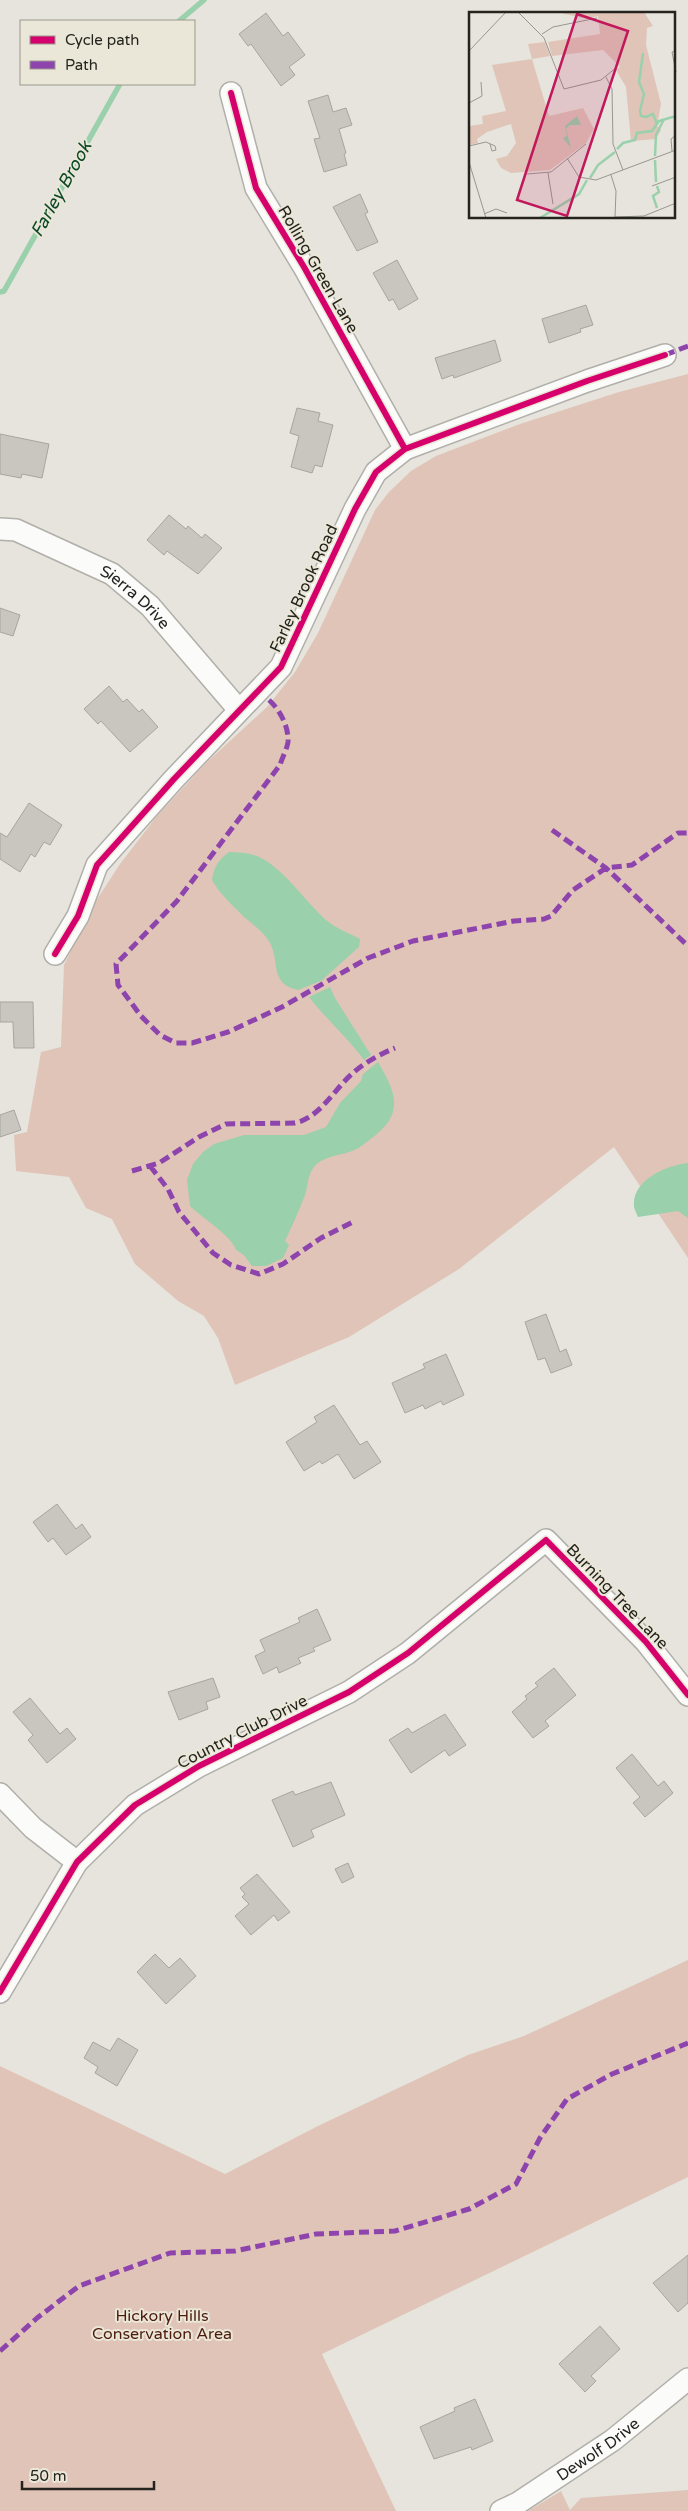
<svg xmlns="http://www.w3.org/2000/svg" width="688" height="2511" viewBox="0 0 688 2511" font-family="'Varela Round',sans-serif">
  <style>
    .green { fill: #e0c4b8 }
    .water { fill: #9ad0ab }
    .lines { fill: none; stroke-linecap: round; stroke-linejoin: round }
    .stream { stroke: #9ad0ab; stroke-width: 5.5 }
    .building { fill: #c9c6c0; stroke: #a8a5a0 }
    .minor-casing { stroke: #b1afa9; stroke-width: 24 }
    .minor { stroke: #fbfbfa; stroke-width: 21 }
    .quiet { stroke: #8e44ad; stroke-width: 5; stroke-dasharray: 10 5; stroke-linecap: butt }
    .cycleway-casing { stroke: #eae7d8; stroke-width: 9 }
    .cycleway { stroke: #d6006c; stroke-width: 6 }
    .labels { text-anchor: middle; stroke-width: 4; stroke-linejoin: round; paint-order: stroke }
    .street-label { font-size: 16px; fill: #24231e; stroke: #eae7d8 }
    .park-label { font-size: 16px; fill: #4d1b0b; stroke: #eae7d8 }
    .water-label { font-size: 18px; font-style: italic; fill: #0b4828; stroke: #eae7d8 }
    .inset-river { fill: none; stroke: #9ad0ab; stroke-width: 2.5 }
    .inset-road { fill: none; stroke: #989790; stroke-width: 1 }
    .view { fill: #c2185b; fill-opacity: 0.15; stroke: #c2185b; stroke-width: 2.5 }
    .inset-edge { fill: none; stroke: #24231e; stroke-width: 2.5 }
  </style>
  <rect width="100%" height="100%" fill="#e6e4dc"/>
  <!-- green -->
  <path class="green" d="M688,374v884l-74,-111 -155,122 -110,68 -114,48 -17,-47 -14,-22 -26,-15 -43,-37 -23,-45 -26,-11 -17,-31 -53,-6 -2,-36 13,-3 14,-80 20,-5 3,-82 28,-58 28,-43 37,-48 49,-53 61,-56 28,-35 23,-39 57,-123 14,-18 22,-21 25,-15 84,-32 99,-32z
    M688,1960v217l-366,177 74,157h-396v-445l225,108 93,-48 150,-71 56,-19z
    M688,2490v21h-160l33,-20 9,19 11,-12z"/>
  <!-- water -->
  <path class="water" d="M229,852c11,0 24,1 34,7 22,12 44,44 63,61 9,8 23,13 34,19l-1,8 -38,34 -23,9c-29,-6 -18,-29 -28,-47 -6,-11 -18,-19 -27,-27 -11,-11 -24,-23 -31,-36 2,-13 6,-20 17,-28z
    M330,987l5,11 36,57 -7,5c-17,-23 -38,-41 -55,-63z
    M378,1062c18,31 27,51 -6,76 -7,5 -14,12 -23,14 -12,4 -30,5 -37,18 -5,8 -4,17 -7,25 -6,16 -13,31 -20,46l4,4 -6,13 -17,8h-14l-8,-11 -8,-5c-4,-14 -34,-32 -46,-44l-3,-26 6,-16 10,-12 11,-8 30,-9h60l22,-8 14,-24 21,-22 2,-7z
    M688,1163v55l-10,-7 -40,6c-1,-3 -4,-8 -4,-11 -2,-26 33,-41 54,-43z"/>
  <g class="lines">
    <!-- stream -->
    <path class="stream" d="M179,21l25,-21
      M0,292l4,-1 116,-207"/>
  </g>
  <!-- building -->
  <path class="building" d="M266,13l17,23 5,-4 17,23 -16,12 6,8 -14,11 -30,-42 -3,2 -9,-12z
    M328,95l5,17 13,-4 6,17 -13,4 7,24 -2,1 3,11 -23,7 -10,-33 6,-1 -12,-37z
    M360,194l8,18 -3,2 13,28 -21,9 -24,-44z
    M397,260l21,39 -19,11 -6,-11 -4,2 -16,-28z
    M586,305l7,20 -13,4 1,3 -32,11 -7,-24z
    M495,340l6,21 -47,17 -1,-3 -11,4 -7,-21z
    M297,408l23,5 -2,8 15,4 -11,42 -7,-2 -3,8 -21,-6 8,-31 -9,-3z
    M0,434l49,10 -7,34 -20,-4 -1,4 -21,-4z
    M169,515l17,14 2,-3 14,12 3,-4 17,14 -24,26 -31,-23 -3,4 -17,-15z
    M0,608l20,7 -7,21 -13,-4z
    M109,686l14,16 4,-3 12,13 3,-3 16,18 -28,25 -29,-31 -3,3 -14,-15z
    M29,803l33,22 -12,20 -6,-3 -9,15 -4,-3 -11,18 -20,-13v-26l7,4z
    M0,1002h33l1,46h-20l-1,-26h-13z
    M14,1110l7,20 -21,7v-22z
    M546,1314l14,38 6,-3 6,16 -21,8 -6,-15 -7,2 -13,-38z
    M446,1354l18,41 -21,10 -2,-4 -16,8 -2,-4 -18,8 -13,-30 33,-15 -2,-4z
    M334,1405l26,40 7,-4 14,21 -27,17 -16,-25 -16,10 -2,-3 -16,10 -18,-29 31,-20 -3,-5z
    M57,1504l19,25 6,-5 9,13 -25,18 -13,-17 -5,4 -15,-20z
    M317,1609l14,31 -18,8 2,3 -17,7 3,5 -22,10 -2,-6 -14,7 -8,-18 10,-5 -5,-11 40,-18 -2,-4z
    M554,1668l22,27 -31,26 4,5 -16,12 -21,-26 15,-13 -2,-3 13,-10 -3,-3z
    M213,1678l7,19 -14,5 2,7 -29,11 -11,-28z
    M30,1698l30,36 7,-6 9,11 -29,24 -19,-23 5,-5 -20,-23z
    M445,1714l21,31 -17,11 -4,-6 -34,23 -22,-33 19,-12 4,5z
    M632,1754l26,32 6,-5 9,12 -28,24 -12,-14 7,-6 -24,-29z
    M331,1782l14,33 -34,15 3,7 -21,10 -21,-47 21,-9 2,4z
    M348,1863l6,14 -12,6 -7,-14z
    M257,1874l33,38 -12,9 -4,-6 -23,20 -16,-19 14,-12 -7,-7 3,-3 -5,-6z
    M155,1954l14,14 11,-10 16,18 -30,28 -29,-32z
    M118,2038l20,12 -21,36 -22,-13 3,-6 -14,-9 9,-16 17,9z
    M688,2255v48l-10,9 -25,-29z
    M600,2326l20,23 -29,27 5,5 -11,11 -26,-28z
    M475,2399l18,42 -21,9 -1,-3 -37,12 -14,-32 35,-16 -1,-3z"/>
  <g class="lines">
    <defs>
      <g id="minor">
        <path d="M231,93l25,95 48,79 101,182"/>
        <path id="s1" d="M0,529l16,1 96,44 38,32 89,104"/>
        <path d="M55,954l23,-38 19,-51 77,-86 107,-112 74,-158 21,-37 29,-23 182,-68 78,-26"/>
        <path d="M0,1794l33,34 44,34"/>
        <path d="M0,1992l77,-130 58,-57 64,-39 150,-74 59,-39 138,-113 100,102 42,53"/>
        <path id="s2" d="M501,2511l17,-8 95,-63 75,-61"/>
      </g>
    </defs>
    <!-- minor casing -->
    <use href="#minor" class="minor-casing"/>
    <!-- minor -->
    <use href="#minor" class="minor"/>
    <!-- quiet -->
    <path class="quiet" d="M665,355l23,-9
      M269,700c11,10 20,27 19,42 -1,7 -6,16 -8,23l-103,136 -61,63 2,21 23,31 19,19 16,8h16l36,-11 54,-25 86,-49 45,-17 101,-20 30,-2 7,-3 22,-26 33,-22 26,-3 46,-32h10
      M552,830l54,38 82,78
      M150,1166l18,23 11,23 34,41 18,12 28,9 24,-10 38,-26 32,-16
      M132,1171l27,-8 40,-26 27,-13 69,-1c26,-6 39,-34 59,-51 12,-10 26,-18 41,-24
      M0,2351l37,-33 42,-32 91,-33 65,-2 81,-17 79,-3 74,-22 47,-25 24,-46 27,-39 45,-25 76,-31"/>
    <defs>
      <path id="cycleway" d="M231,93l25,95 48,79 101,182
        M55,954l23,-38 19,-51 77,-86 107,-112 74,-158 21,-37 29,-23 182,-68 78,-26
        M0,1992l77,-130 58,-57 64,-39 150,-74 59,-39 138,-113 100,102 42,53"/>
    </defs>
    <!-- cycleway casing -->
    <use href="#cycleway" class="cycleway-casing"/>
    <!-- cycleway -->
    <use href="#cycleway" class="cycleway"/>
  </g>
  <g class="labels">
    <!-- street labels -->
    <g class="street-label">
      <text transform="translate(319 269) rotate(60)" y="6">Rolling Green Lane</text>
      <text transform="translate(303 588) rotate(-65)" y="6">Farley Brook Road</text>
      <text dy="6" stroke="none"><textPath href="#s1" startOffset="154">Sierra Drive</textPath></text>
      <text transform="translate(618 1596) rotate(46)" y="6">Burning Tree Lane</text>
      <text transform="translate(242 1731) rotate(-27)" y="6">Country Club Drive</text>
      <text dy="6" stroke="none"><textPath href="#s2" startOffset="115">Dewolf Drive</textPath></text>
    </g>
    <!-- park labels -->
    <g class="park-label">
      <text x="162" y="2321">Hickory Hills<tspan x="162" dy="18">Conservation Area</tspan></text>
    </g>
    <!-- water labels -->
    <g class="water-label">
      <text transform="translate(61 189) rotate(-61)" y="6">Farley Brook</text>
    </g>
  </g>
  <!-- overview -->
  <g transform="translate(469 12)">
    <rect width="206" height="206" fill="#e6e4dc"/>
    <path d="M88,0h87l9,14 -6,2 -1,17 15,59 -4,22 4,4 -5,9 -25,2 -5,-54 -10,-17 4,-3 -17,-17 -51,6 -4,-14 52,-8 -2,-18 -12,3zM76,30l5,14 -18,3 17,57 34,-8 11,21 -8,14 -36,27 -39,3 -10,-5 -5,-9 11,-3 9,-13 -5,-19 -24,8 -10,7 1,4 -9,2v-19l14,-2 -1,-8 24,-5 -14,-46 40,-6 -4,-15z" fill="#e0c4b8"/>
    <path d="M108,104l4,9h-11l-4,4 5,19 -8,-10 4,-2 -2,-10z" fill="#9ad0ab"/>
    <path class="inset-river" d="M174,41l-4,29 5,12 -4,17 1,5 5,1 7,-3 4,10M148,137l6,-6 12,-3 2,-7 15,-2 7,-10 17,-5M186,144l1,-21 8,-16M186,148l1,22M121,166l8,-13 17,-13M188,174l2,6 -6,4 4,12M71,206l39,-24 8,-14"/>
    <path class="inset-road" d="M49,0l26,26 20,51 37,-9 16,-13M73,22l11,-7 44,-9M0,39l37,-39M207,39l-4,1 4,20M137,65l6,12 1,55 10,26M0,91l13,-7 -1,-14M0,134l17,-4 9,4 1,4 -4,1 -2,-7M203,139l-1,-12 5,-4M98,146l12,19 17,3 80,-30M0,150l17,56M79,161l5,31M58,162l24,-2 35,-28M142,163l5,16 -1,26M183,174l24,-9M15,202l12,-5 11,4M146,205l29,-1 32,-13"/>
    <path class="view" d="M108,2l51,17 -61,185 -50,-16z"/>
    <rect width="206" height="206" class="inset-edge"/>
  </g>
  <!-- legend -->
  <rect x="20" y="20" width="175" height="65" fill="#eae7d8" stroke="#9b998e"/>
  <rect x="30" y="36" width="25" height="8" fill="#d6006c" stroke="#9b998e"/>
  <text x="65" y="45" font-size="15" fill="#24231e">Cycle path</text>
  <rect x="30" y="61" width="25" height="8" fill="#8e44ad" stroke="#9b998e"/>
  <text x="65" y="70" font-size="15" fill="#24231e">Path</text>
  <!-- scale -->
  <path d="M22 2481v8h132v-8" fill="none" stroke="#24231e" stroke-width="2.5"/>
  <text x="30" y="2481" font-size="15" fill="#24231e" stroke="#eae7d8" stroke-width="4" paint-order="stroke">50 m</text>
</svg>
